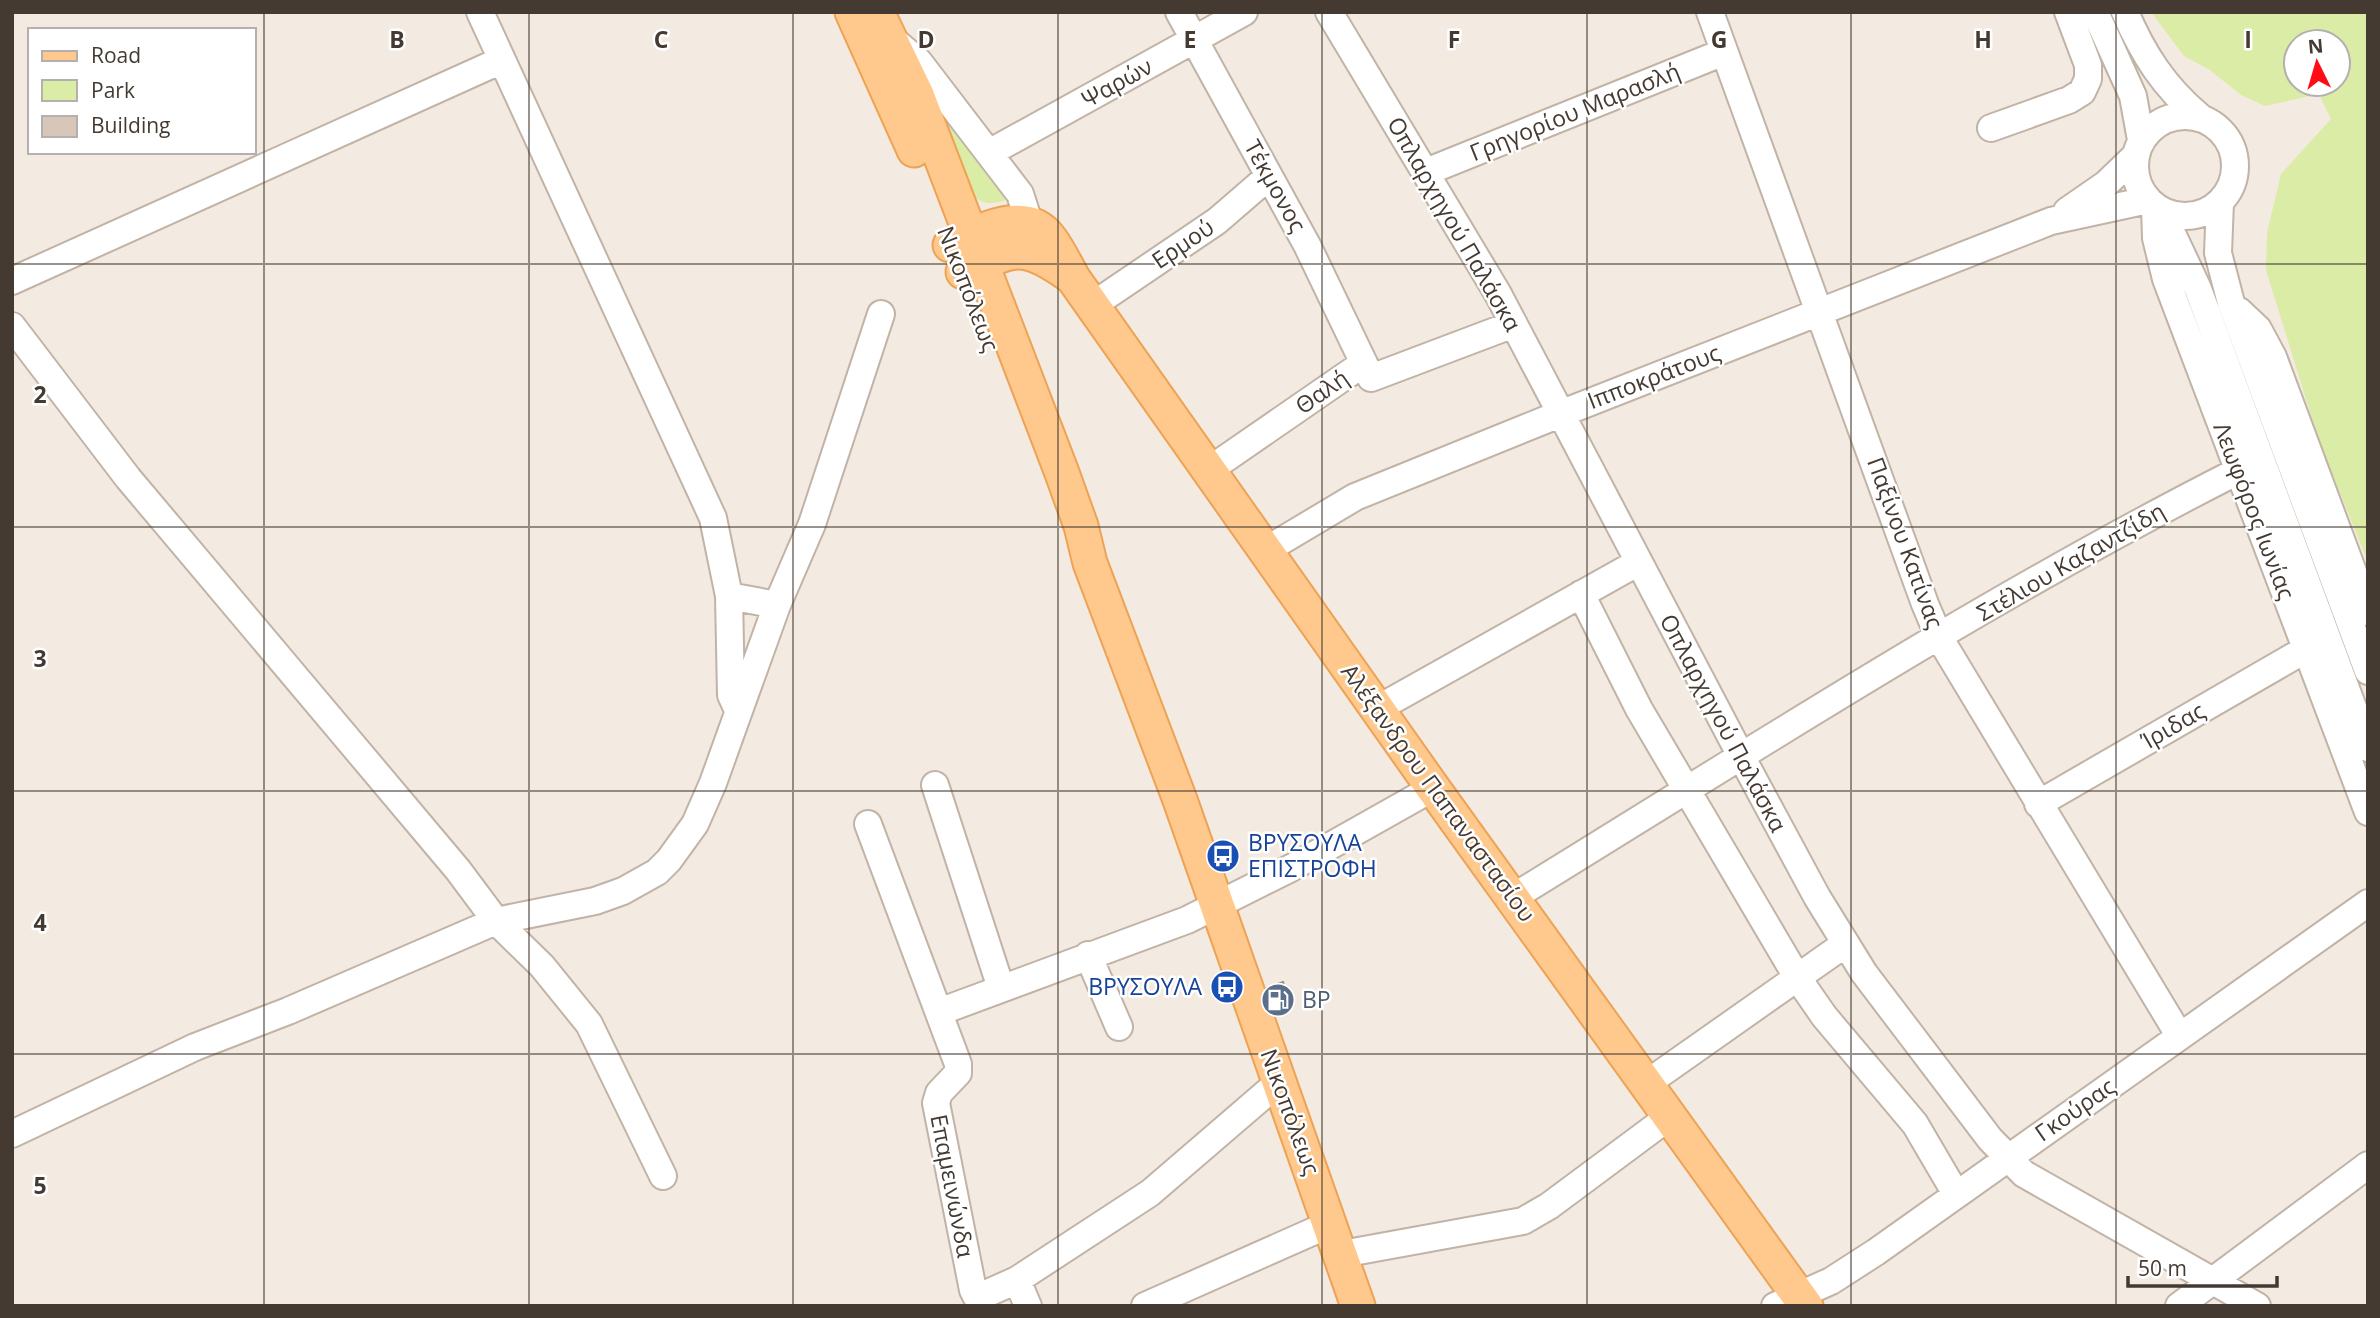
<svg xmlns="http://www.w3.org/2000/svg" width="2380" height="1318" viewBox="0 0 2380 1318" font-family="'Open Sans',sans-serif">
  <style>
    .green { fill: #daeca6; fill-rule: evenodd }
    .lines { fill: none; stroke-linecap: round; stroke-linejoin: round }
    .minor-casing { stroke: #c1b3a6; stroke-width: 30 }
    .major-casing { stroke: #eea254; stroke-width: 37 }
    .minor { stroke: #fff; stroke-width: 26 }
    .major { stroke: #ffc98e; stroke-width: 33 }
    .wall { fill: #baaa9f }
    .building { fill: #d8c6b9; stroke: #978b82; stroke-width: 2 }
    .grid { fill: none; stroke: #443a32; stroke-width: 2; stroke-opacity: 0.55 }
    .labels { text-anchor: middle; stroke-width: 5; stroke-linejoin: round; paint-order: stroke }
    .street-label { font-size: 23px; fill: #443a32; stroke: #fff }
    .transit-label { font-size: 23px; fill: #164399; stroke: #fff; text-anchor: start }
    .service-label { font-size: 23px; fill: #4e5e75; stroke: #fff; text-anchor: start }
    .grid-label { font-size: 23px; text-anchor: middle; font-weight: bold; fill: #443a32; stroke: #fff; stroke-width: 5; stroke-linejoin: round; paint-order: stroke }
  </style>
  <rect width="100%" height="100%" fill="#f3eae1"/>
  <!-- green -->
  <path class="green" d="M2151,12h217v550l-49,-121 -53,-171 1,-37 14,-59 50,-55 -12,-25 -54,12 -24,-11 -31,-25 -26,-14zM2296,42h42v42h-42z
    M928,83l83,115c-12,5 -27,9 -37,-2z"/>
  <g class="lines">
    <defs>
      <path id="minor" d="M480,12l233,506 16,78 2,99 6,13
        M1179,12l128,233 64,133 143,-54
        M1329,12l169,282 243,462 76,141 47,76 126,166 34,35 233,132
        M1710,12l215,592 14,33 240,398
        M2095,12l38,84 8,44
        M2125,12c18,42 39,75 75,105
        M893,40l26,22 101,132 10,31
        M2135 166a50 50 0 1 1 100 0a50 50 0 1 1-100 0Z
        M1991,128l78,-28 13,-8 6,-13v-14l-20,-53
        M989,153l255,-141
        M1426,172l298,-120
        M2220,202l-2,51 13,50 137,368
        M2155,206l1,32 10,41 202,533
        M2161,210l37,79 170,459
        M2067,211l39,-27 29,-28
        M12,281l490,-221
        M1093,305l124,-84 52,-45
        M2239,311l19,18 15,28 95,255
        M12,326l116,152 330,392 38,51 46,45 47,58 74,152
        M1209,470l155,-107
        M1266,550l89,-53 205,-83 491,-193 97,-21
        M1581,594l58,115 158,268 27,39 91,108 41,70
        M729,596l48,9
        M1377,709l260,-146
        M935,785l66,203
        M2038,804l270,-156
        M868,824l90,240v9l-19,20 -3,10 37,187 3,6h5l36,-16 11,26
        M1512,898c239,-147 475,-300 726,-427
        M1088,955l31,72
        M939,1012l248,-92 104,-52 142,-80
        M1646,1084l199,-140
        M12,1134l183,-87 93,-36 208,-90 99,-20 28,-10 34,-19 12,-12 26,-36 18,-41 64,-178 35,-81 69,-210
        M1342,1254l181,-33 26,-15 121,-90
        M1017,1280l133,-87 129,-111
        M1145,1306l185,-82
        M1775,1306l56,-25 45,-29 492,-349
        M2179,1306l189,-141"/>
      <path id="major" d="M852,12l62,138
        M877,12l40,83 145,378 19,53 9,37 90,237 178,506
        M950,245c29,-13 76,-41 101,-5 8,11 15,25 22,38l360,510 373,518
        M963,272c51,-23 58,-31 106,3"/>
    </defs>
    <!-- minor casing -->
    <use href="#minor" class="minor-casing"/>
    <!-- major casing -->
    <use href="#major" class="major-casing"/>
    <!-- minor -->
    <use href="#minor" class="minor"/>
    <!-- major -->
    <use href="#major" class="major"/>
  </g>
  <!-- wall -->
  <path class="wall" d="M1283,982l9,26 -16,5 -9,-25z"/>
  <!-- building -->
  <path class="building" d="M1283,982l7,20 -16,6 -7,-20z"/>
  <!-- grid -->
  <path class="grid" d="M264,12v1294M529,12v1294M793,12v1294M1058,12v1294M1322,12v1294M1587,12v1294M1851,12v1294M2116,12v1294M12,264h2356M12,527h2356M12,791h2356M12,1054h2356"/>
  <!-- icons -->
  <defs>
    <symbol id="bus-disc" viewBox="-11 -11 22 22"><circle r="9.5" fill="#1a4fb4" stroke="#fff"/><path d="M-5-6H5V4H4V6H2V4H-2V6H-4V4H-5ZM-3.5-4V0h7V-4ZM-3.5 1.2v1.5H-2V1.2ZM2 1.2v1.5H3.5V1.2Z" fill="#fff"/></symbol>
    <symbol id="fuel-disc" viewBox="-11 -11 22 22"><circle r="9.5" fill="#5c6f8a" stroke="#fff"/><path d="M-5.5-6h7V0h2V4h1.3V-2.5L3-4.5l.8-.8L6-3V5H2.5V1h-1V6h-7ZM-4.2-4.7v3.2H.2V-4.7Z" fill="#fff"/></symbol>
  </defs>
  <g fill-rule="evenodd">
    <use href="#bus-disc" x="1204" y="837" width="38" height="38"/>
    <use href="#bus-disc" x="1208" y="968" width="38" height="38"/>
    <use href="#fuel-disc" x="1259" y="981" width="38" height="38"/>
  </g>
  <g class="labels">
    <!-- street labels -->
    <g class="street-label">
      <text transform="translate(1117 83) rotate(-29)" y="8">Ψαρών</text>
      <text transform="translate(1575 112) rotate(-22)" y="8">Γρηγορίου Μαρασλή</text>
      <text transform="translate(1275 186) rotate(61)" y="8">Τέκμονος</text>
      <text transform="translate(1454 224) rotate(60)" y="8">Οπλαρχηγού Παλάσκα</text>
      <text transform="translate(1183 244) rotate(-34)" y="8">Ερμού</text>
      <text transform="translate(968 289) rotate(69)" y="8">Νικοπόλεως</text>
      <text transform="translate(1654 377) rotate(-21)" y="8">Ιπποκράτους</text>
      <text transform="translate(1322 392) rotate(-35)" y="8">Θαλή</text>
      <text transform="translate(2254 511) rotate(69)" y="8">Λεωφόρος Ιωνίας</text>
      <text transform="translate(1905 543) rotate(70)" y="8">Παξίνου Κατίνας</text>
      <text transform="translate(2071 562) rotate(-30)" y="8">Στέλιου Καζαντζίδη</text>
      <text transform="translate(1723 723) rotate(62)" y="8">Οπλαρχηγού Παλάσκα</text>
      <text transform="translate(2173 726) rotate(-30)" y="8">Ίριδας</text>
      <text transform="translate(1438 793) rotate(54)" y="8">Αλέξανδρου Παπαναστασίου</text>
      <text transform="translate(2075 1110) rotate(-35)" y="8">Γκούρας</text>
      <text transform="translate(1290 1112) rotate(70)" y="8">Νικοπόλεως</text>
      <text transform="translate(952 1186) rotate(79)" y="8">Επαμεινώνδα</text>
    </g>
    <!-- transit labels -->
    <g class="transit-label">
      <text x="1248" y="851">ΒΡΥΣΟΥΛΑ<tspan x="1248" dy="26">ΕΠΙΣΤΡΟΦΗ</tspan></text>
      <text x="1202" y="995" text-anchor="end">ΒΡΥΣΟΥΛΑ</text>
    </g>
    <!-- service labels -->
    <g class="service-label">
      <text x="1302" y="1008">BP</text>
    </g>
  </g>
  <g class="grid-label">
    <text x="397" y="48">B</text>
    <text x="661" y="48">C</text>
    <text x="926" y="48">D</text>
    <text x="1190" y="48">E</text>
    <text x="1454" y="48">F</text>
    <text x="1719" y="48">G</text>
    <text x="1983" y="48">H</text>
    <text x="2248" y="48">I</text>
    <text x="40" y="403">2</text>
    <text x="40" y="667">3</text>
    <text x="40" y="931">4</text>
    <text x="40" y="1194">5</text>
  </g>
  <!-- border -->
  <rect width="2380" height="1318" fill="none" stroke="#443a32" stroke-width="28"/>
  <!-- legend -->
  <rect x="28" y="28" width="228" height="126" fill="#ffffff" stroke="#b4b0ad" stroke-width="2"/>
  <rect x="42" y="51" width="35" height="10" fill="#ffc98e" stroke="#b4b0ad" stroke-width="2"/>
  <text x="91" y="63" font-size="21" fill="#443a32">Road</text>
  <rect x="42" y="80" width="35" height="21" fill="#daeca6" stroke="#b4b0ad" stroke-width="2"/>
  <text x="91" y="98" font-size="21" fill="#443a32">Park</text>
  <rect x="42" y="116" width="35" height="21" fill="#d8c6b9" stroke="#b4b0ad" stroke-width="2"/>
  <text x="91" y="133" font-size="21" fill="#443a32">Building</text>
  <!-- north arrow -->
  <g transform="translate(2317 63) rotate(355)"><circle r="33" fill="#ffffff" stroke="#b4b0ad" stroke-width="2"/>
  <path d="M0-5L12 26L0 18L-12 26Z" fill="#ff0c17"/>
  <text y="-10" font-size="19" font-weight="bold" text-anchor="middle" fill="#443a32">N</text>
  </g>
  <!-- scale -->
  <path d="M2128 1276v10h149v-10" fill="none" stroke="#443a32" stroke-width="3.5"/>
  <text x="2138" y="1276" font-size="21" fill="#443a32" stroke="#ffffff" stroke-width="5" paint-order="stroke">50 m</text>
</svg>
